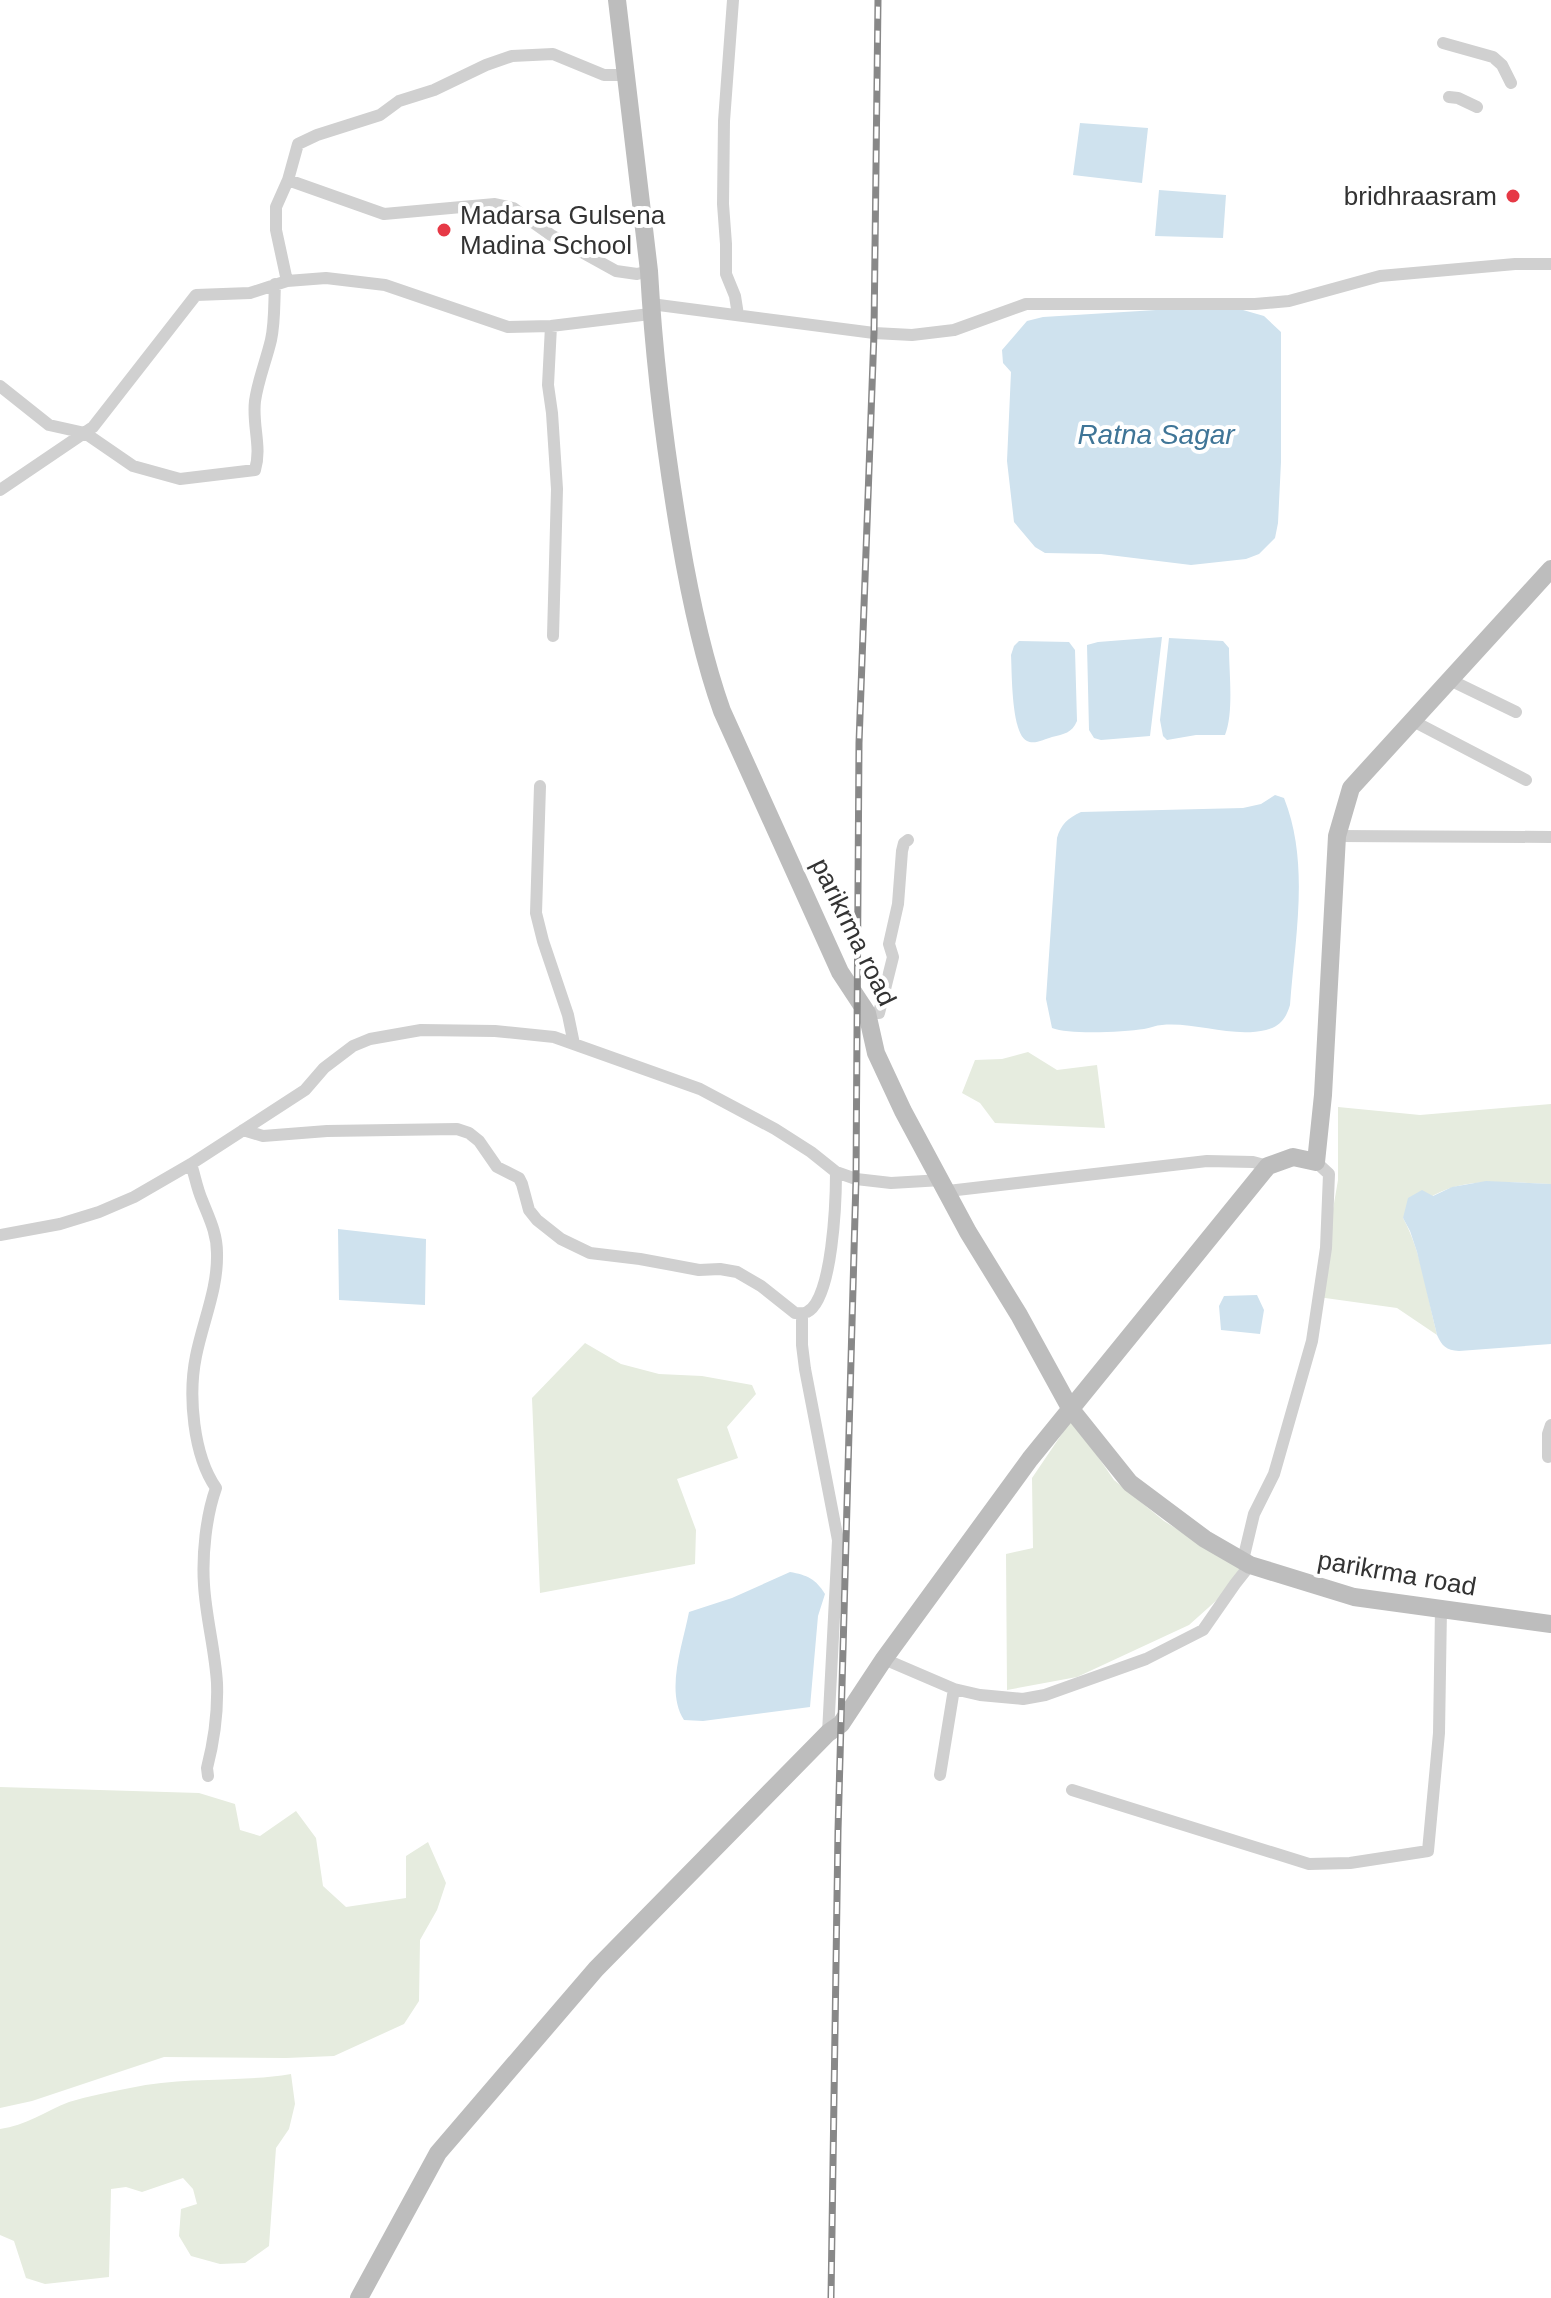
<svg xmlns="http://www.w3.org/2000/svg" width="1551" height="2298" viewBox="0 0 1551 2298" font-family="Helvetica,sans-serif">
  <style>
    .green { fill: #e6ecdf }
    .water { fill: #cfe2ee }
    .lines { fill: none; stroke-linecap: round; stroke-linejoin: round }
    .street { stroke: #d0d0d0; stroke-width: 12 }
    .secondary { stroke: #bdbdbd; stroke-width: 18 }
    .rail-casing { stroke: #888; stroke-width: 7 }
    .rail { stroke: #fff; stroke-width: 4; stroke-dasharray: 12; stroke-linecap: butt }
    .poi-dot { fill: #e63946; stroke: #fff; stroke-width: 3 }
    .labels { text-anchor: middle; stroke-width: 8; stroke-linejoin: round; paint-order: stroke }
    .poi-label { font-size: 26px; fill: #333; stroke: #fff; text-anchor: end }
    .street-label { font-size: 26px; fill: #333; stroke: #fff }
    .water-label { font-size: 28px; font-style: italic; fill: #3f7597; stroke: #fff }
  </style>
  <rect width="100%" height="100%" fill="#fff"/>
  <!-- green -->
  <path class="green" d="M1028,1052l29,18 40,-5 8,63 -110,-5 -15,-20 -18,-10 13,-33 27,-1z
    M1551,1104v80c-39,-1 -82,-8 -117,11 -11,6 -21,15 -31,23 19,35 24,78 34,117l-40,-27 -79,-11 20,-117v-73l82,8z
    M585,1343l36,21 38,10 43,2 50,9 4,9 -29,33 11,31 -61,21 19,51 -1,34 -155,29 -8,-195z
    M1072,1419l42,61 50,41 76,47 -13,23 -38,34 -112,52 -70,13 -1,-136 27,-6 -1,-70z
    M0,1787l199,6 36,11 5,26 20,6 36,-25 20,27 7,48 23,21 60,-9v-42l22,-14 18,41 -9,27 -17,30 -1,61 -15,23 -70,32 -48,2 -122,-1 -132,44 -32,7z
    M291,2074l4,30 -6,25 -13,19 -7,98 -24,17 -25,1 -29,-8 -12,-20 2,-27 16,-5 -4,-15 -10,-11 -41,14 -16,-5 -15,2 -2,88 -64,7 -19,-6 -12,-37 -14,-6v-106c25,-3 46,-18 69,-27 20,-6 41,-10 61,-14 53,-12 108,-5 161,-14z"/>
  <!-- water -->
  <path class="water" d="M1080,123l68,5 -6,55 -69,-8z
    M1159,190l67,5 -3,43 -68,-2z
    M1156,310h87l21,6 17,16v130l-3,61 -3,15 -16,16 -13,5 -55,6 -90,-11 -56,-1 -10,-6 -21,-25 -7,-61 4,-89 -8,-9 -1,-13 25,-29 16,-4z
    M1162,637l-12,99 -49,4 -7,-2 -5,-8 -2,-85 11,-3z
    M1169,638l54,3 6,7c0,25 5,64 -4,87h-29l-29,5 -4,-4 -3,-16z
    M1019,641l50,1 6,8 2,71c-5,12 -13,13 -25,16 -7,2 -18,8 -25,4 -16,-7 -15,-70 -16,-86l3,-9z
    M1275,795l9,3c26,65 11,139 6,207 -4,13 -9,21 -24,25 -34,8 -70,-8 -104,-5 -6,0 -12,3 -18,4 -20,3 -75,6 -92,-1l-6,-29 11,-161c4,-14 11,-20 24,-26l162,-4 18,-4z
    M1486,1181l65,3v160l-92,7c-13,-1 -17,-5 -22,-16l-20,-83 -7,-21 -7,-13 5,-20 14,-8 11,6 19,-9z
    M338,1229l88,10 -1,66 -86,-5z
    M1257,1295l7,15 -4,24 -39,-4 -2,-24 5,-10z
    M790,1572c17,3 26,7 35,22l-7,22 -8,91 -107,14 -19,-1c-19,-29 -1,-76 5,-108l43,-14z"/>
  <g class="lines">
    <!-- street -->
    <path class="street" d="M733,0l-9,121 -1,83 3,40v30l9,22 3,19
      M1443,43l50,14 9,8 9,18
      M1449,97l9,1 19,9
      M288,180l96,34 111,-10 18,4 38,27 65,36 21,3 12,-3
      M287,281l-11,-51v-23l12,-27 10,-36 19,-9 63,-20 19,-14 35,-11 52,-25 26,-9 41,-2 51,21h22
      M651,304l223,29 38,2 42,-5 72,-26h229l34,-3 91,-25 135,-12h36
      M551,326l-3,59 4,28 5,76 -4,147
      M0,386l49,39 36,8 48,33 47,13 75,-9c7,-23 -3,-45 0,-69 3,-21 11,-40 16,-61 4,-18 3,-37 4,-56
      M0,490l93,-63 103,-132 54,-2 37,-12 39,-3 59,7 123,42 43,-1 99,-12
      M1450,680l66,32
      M1413,721l113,59
      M540,786l-4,127 7,28 25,74 6,29
      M1337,836l214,1
      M867,1013h12l14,-56 -4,-13 9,-40 4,-53 2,-8 4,-3
      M243,1130l20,6 64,-5 130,-2 12,4 10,8 18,26 22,11 3,6 7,26 8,10 24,19 29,14 50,6 59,11 21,-1 17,3 24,14 34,27c5,0 8,1 12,-1 26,-12 29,-114 29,-140
      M191,1164c4,12 6,25 11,36 7,18 15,33 15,53 1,36 -14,68 -21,103 -8,39 -3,99 20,132 -10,28 -14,67 -12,97 2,33 11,65 13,98 1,28 -3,58 -10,85l1,8
      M948,1191l259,-30 46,1 15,4
      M0,1235l60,-11 39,-12 35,-15 57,-33 114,-74 19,-22 29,-22 17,-7 51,-9 74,1 59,6 146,52 75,40 36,23 25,20 20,7 35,4 51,-3
      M802,1314v31l3,24 33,171 -10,193
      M1548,1457v-23l3,-9
      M1243,1560l11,-46 20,-40 38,-133 14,-93 3,-74 -13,-12
      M884,1659l70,30 26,6 43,4 22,-4 101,-36 57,-29 32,-46 15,-19
      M940,1775l14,-86
      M1072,1790l237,74 41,-1 78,-12 11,-118 2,-124"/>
    <!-- secondary -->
    <path class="secondary" d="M617,0l32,271c5,90 16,178 31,267 10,59 22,117 42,173l118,261 27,41 9,40 27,58 65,121 51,83 51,93 60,75 75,56 45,26 104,32 197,27
      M359,2298l79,-145 158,-184 232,-236 13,-9 43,-65 146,-200 238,-293 25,-9 23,5 7,-67 14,-259 14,-48 200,-219"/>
    <defs>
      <path id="rail" d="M831,2298l7,-467 18,-652 3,-436 15,-410 4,-333"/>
    </defs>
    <!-- rail casing -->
    <use href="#rail" class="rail-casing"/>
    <!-- rail -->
    <use href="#rail" class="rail"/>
  </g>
  <!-- markers -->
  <g class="poi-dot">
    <circle cx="1513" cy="196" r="8"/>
    <circle cx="444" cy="230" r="8"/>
  </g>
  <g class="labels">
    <!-- poi labels -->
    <g class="poi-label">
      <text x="1497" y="205">bridhraasram</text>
      <text x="460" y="224" text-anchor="start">Madarsa Gulsena<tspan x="460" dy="30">Madina School</tspan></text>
    </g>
    <!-- street labels -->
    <g class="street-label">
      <text transform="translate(854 932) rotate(64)" y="9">parikrma road</text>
      <text transform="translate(1397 1573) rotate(10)" y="9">parikrma road</text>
    </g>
    <!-- water labels -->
    <g class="water-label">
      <text x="1156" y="444">Ratna Sagar</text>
    </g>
  </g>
</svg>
